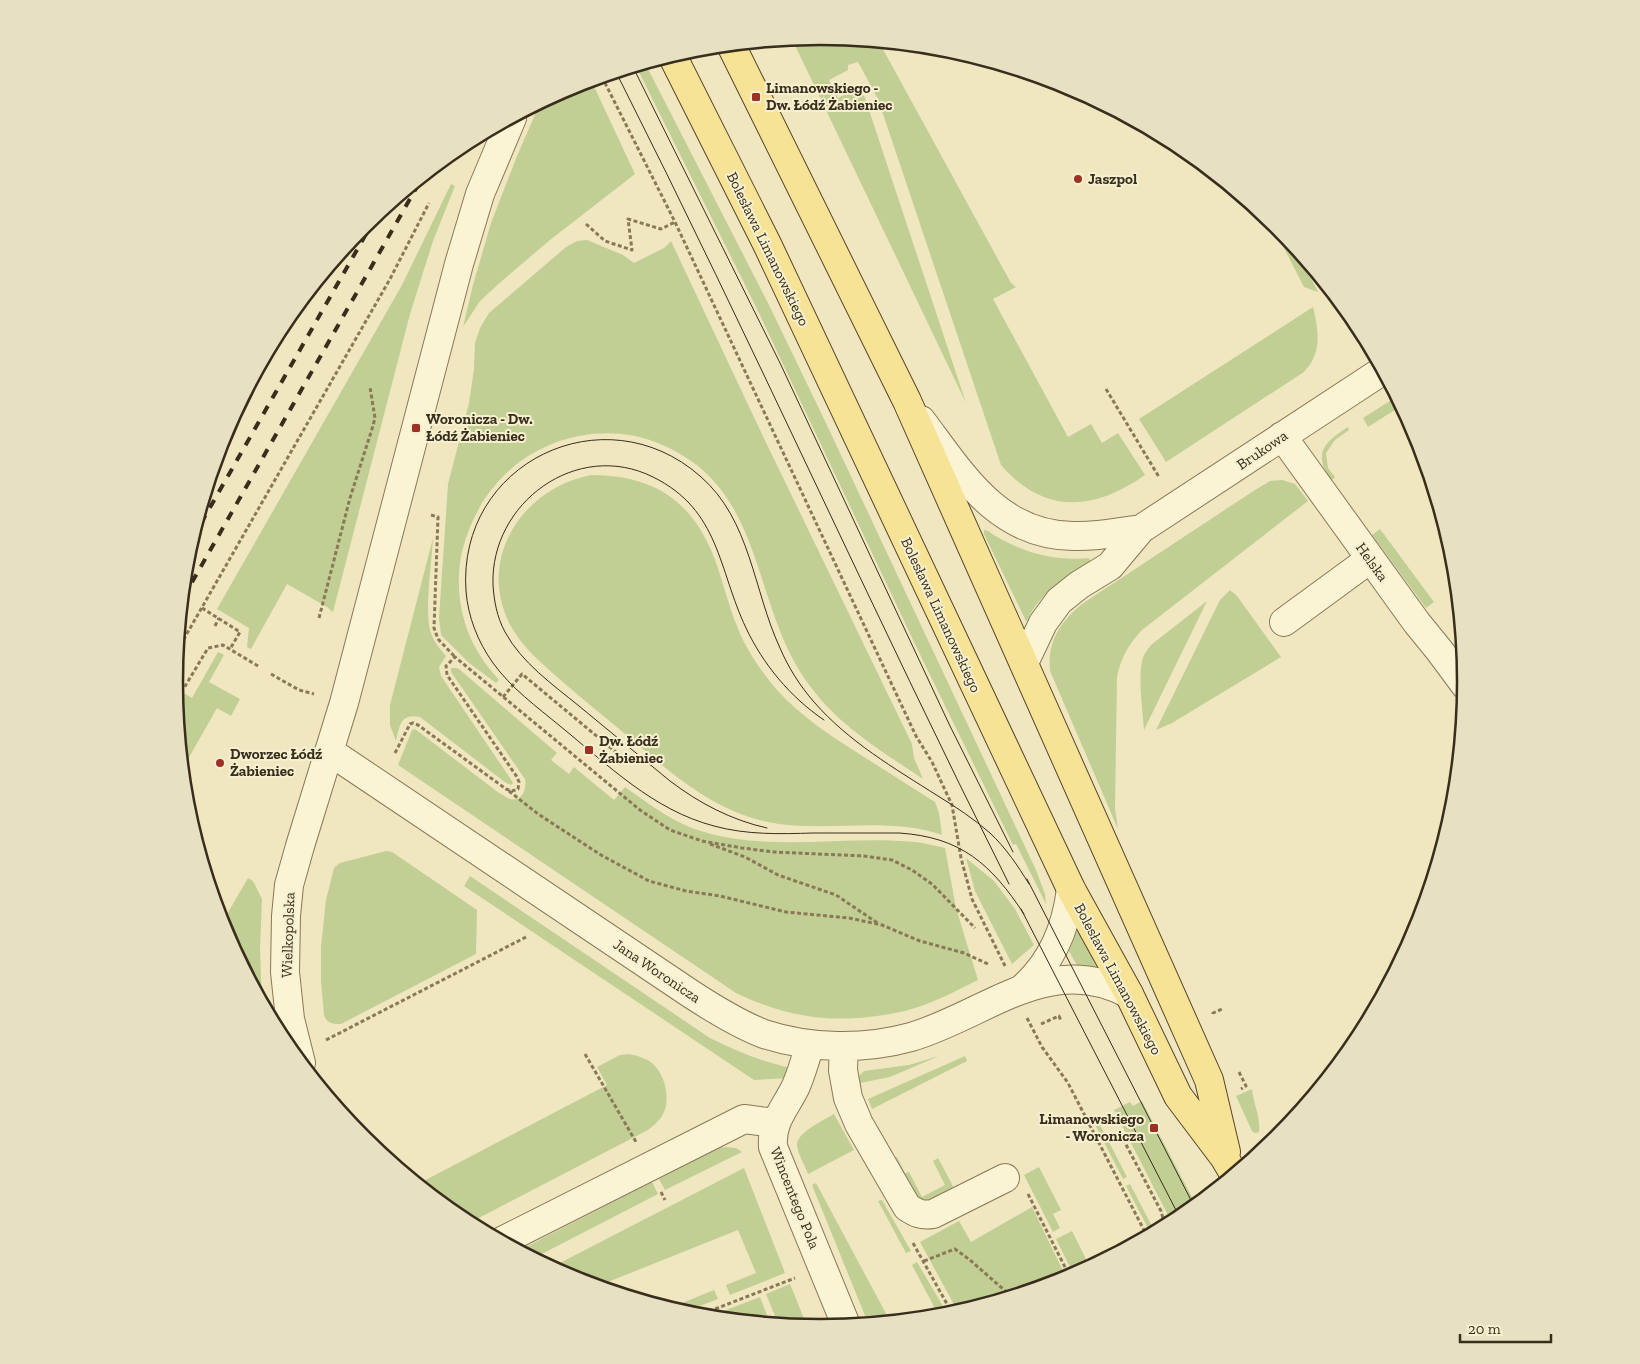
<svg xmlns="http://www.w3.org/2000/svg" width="1640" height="1364" viewBox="0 0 1640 1364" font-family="'Zilla Slab',serif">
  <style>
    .green { fill: #c1cf94 }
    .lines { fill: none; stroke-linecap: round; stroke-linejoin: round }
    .minor-casing { stroke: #8a7857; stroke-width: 30 }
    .major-casing { stroke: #57452c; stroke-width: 30 }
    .path { stroke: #8a7857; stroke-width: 3; stroke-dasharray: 4 2.5; stroke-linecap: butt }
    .minor { stroke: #faf3d4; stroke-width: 28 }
    .major { stroke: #f6e396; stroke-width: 28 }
    .tram { stroke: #392d1c; stroke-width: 1 }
    .rail { stroke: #392d1c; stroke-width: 4; stroke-dasharray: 9 9; stroke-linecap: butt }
    .poi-dot { fill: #9c3124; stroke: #f7f0d0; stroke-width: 2 }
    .labels { text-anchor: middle; stroke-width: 4; stroke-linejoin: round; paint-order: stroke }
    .poi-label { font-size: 15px; font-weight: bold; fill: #392d1c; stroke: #f7f0d0; text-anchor: start }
    .street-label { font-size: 15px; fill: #392d1c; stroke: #f7f0d0 }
    .rim { fill: none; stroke: #392d1c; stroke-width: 2.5 }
  </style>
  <rect width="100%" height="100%" fill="#f0e7c0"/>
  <!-- green -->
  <path class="green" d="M820,36l59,6 132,241 5,4 -23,12 75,138 23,-13 11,19 16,-10 27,42c-51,36 -101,40 -144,-10l-123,-366 -20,-37 -10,3v5l-19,10 9,18 19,-10 5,4 3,6 101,305 -174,-364z
    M645,63l123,240 57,118 211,449 9,24 1,10 -30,-60 -3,1 -99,-203 -157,-333 -121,-243z
    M591,80l44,94 -85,66 -47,40 -23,21 -17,26 10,-42 18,-62 26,-67 20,-46 4,-8 32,-17z
    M451,184l4,2 -22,55 -23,73 -77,298 -6,-5 -40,-23 -36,65 -4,-2 2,-19 -32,-19 185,-324z
    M1269,219c23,19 35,46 49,73l-14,-5z
    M587,240l36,15 11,8 30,-15 7,-7 89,189 152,314 2,14 9,21c-40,-27 -84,-53 -113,-93 -62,-82 -41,-201 -155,-244 -32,-12 -66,-11 -98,0 -50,18 -83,60 -95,110 -8,35 -1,75 19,105 5,8 12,16 18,23l-3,3 -27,-20 -28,-28 -2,-17 9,-134 21,-81 5,-34 1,-26 5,-15 9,-15 77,-66 11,-6z
    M1313,307c4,16 8,37 0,52 -2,5 -6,9 -9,13l-138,90 -27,-43z
    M1396,397l5,9 -33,21 -5,-9z
    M1348,427l1,3 -14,10 -9,13 2,15 7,9 -4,4c-18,-28 -8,-38 17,-54z
    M591,475c61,0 100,24 123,82 10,27 16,56 29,83 9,18 21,35 34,50 24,27 56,47 87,67 24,15 47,30 71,45l4,11 3,22c-52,-18 -109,-4 -163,-11 -65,-9 -112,-55 -161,-96 -29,-24 -59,-48 -86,-74 -11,-12 -20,-23 -26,-38 -26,-65 21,-129 85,-141z
    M1282,480l13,4 13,17 -166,129c-13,14 -21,27 -25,47l-2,131 3,21 -68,-158c-3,-30 11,-51 35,-69l170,-112 15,-9z
    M1380,529l54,73 -8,6 -54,-73z
    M984,530l4,1c29,20 65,31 101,27l1,3c-24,18 -50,30 -63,60h-1l-42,-87z
    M433,538c-1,22 -9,77 -2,95 3,9 9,16 15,23l-7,11 2,9 71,105 1,2 -2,2 -5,-2 -86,-66c-20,-4 -20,9 -24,24l-6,-16v-20z
    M1230,590l7,6 44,61 -109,66 -16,7 64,-130z
    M1207,601l-63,129c-1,-17 -6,-53 -2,-68 1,-7 5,-12 9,-17z
    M218,652l6,3 -15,27 31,17 -9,17 -14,-8 -34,60 -8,-80 17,10z
    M451,668h5l3,1 98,84 -6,7 18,14 5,-7 40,33 11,-13c24,17 50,37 79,45 68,20 141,3 211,10 10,1 20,4 30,6l11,60 22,72c-20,10 -41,21 -63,28 -12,4 -25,6 -38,8 -52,7 -93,0 -141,-23l-338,-228 14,-35 3,-1 84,64c3,1 8,5 11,6 12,3 17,-10 15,-20l-74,-107z
    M386,851l6,1 85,58 -1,44 -135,70c-8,0 -14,0 -17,-9l-3,-34v-34l5,-47 8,-32 6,-5z
    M966,858l28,23 21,28 19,36 -22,19 -37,-73z
    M470,876l240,162c27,13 52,24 81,30l-2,10 -35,2 -290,-194z
    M248,878l5,3 9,18 -2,50 2,53 -38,-72 -1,-9z
    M1076,932l4,1 16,33 -1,3h-16l-10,-18z
    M629,1054c9,2 18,4 25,11 12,12 17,36 8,51 -3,5 -9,10 -14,14l-179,93 -8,-4 -43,-35 189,-99 -10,-18 23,-12z
    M939,1056l-49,21 -35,7v-4l9,-9 45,-6z
    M965,1056l2,5 -95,48 -4,-10z
    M1252,1089c1,14 9,29 7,43l-4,1 -3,-2 -16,-35z
    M1142,1101l54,104 -24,18 -58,-113 16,-8 3,4z
    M834,1114l20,36 -46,24c-3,-9 -11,-21 -11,-30 1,-12 27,-24 37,-30z
    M1097,1119l30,58 -4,2 -30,-58z
    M727,1147l9,1 6,4 -77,38 -6,-11 59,-31z
    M897,1157l8,16 4,-1 13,25 23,-12 -12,-24 5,-3 15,28 -3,7 -25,13 -6,-2 -32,-42z
    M1039,1167l22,43 -8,4 7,14 -7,4 -29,-57z
    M744,1168l41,105 -55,22 -4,-10 30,-12 -18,-43 -140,56 -25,-8 -21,-11z
    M652,1182l6,12 -124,64 -14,-8z
    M816,1183l74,138 -22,2 -56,-138z
    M1130,1184l25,48 -4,2 -25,-48z
    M882,1200l29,51 -5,2 -28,-52z
    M1032,1207l35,72 -109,33 -38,-70 39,-21 12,21z
    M1072,1231l18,36 -16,8 -18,-36z
    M917,1262l30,51 -8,3 -27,-51z
    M790,1284l17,42 -18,-1 -3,-7 -9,3 -11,-27z
    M714,1290l4,9 -34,13 -14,-4z
    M760,1297l10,26 -62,-6z"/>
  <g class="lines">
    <defs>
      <path id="minor" d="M921,420c41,54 76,115 152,116 23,1 46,-4 68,-7
        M1282,436l135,187 22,27 26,35
        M1284,622l86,-63
        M1024,663l19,-40 16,-22 20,-16 31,-19 31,-37 241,-158
        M329,751l362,243c23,15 47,30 73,40 46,15 100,16 147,3 75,-22 137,-86 218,-43
        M1022,989c30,-27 44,-60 49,-100
        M810,1044c-4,14 -8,28 -14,42 -11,23 -25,35 -23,61l73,178
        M844,1046l-1,24 5,28 11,26 48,83c9,6 15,9 26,7l72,-36
        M301,1063l-11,-44 -5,-47 1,-56 3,-31 11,-39 44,-143 115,-439 21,-70 32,-76
        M502,1241l242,-122 31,4"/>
      <path id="major" d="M731,45l176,356 302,679 17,72
        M672,55l95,189 304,645 58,105 49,102 46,61 10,17"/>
    </defs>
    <!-- minor casing -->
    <use href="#minor" class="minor-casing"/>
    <!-- major casing -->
    <use href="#major" class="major-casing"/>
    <!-- path -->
    <path class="path" d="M602,77l73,145 241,514 16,26 20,43 9,53 11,41 33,67
      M586,224l19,17 27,9 -4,-31 33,10 14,-7
      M1106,389l53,88
      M221,444l84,-148
      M431,515l7,2 -4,111 4,11 17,18
      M202,608l38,24 -10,17
      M319,618l31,-120 22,-69 3,-11 -5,-31
      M215,626l4,-8
      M177,651l213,-372 39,-76
      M271,674l28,16 15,4
      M174,682l10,6 24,-40 15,-3 35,21
      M503,697l19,-23 107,89
      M395,753l15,-29 3,-1 5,2 88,64 6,2 6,-2 1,-7 -2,-5 -70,-102 -1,-9 9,-9 185,153 30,20 32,11 40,7 32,4 90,4 28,4 20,10 20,14 43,44
      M509,791l29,23 63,41 48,26 37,10 34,5 66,16 63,6 33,7 38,16 44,12 24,11
      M710,844l35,13 33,18 58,20 43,29
      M1213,1014v-1l9,-4
      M1027,1018l15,29 26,36 79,153
      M1041,1024l18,-8 2,5
      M326,1040l202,-104
      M585,1054l51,88
      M1239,1072l7,14 -5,3
      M1123,1139l38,72 4,15
      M661,1192l4,8
      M1028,1194l42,83
      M913,1243l39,70
      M924,1261l31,-12 15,11 41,36
      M697,1316l98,-38"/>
    <!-- minor -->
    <use href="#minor" class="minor"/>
    <!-- major -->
    <use href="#major" class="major"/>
    <!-- tram -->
    <path class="tram" d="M633,67l147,296 170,363 63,126
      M616,72c136,269 258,543 393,812
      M767,828c-36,-8 -68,-25 -97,-47 -30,-25 -61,-50 -91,-75 -27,-22 -57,-43 -74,-74 -8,-15 -11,-31 -12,-47 -3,-82 84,-146 160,-108 67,33 65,92 93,151 17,36 44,69 78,92
      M1027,879l167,327
      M1021,909l159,309
      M1024,914c-33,-50 -63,-77 -125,-81 -29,0 -57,0 -86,0 -33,1 -66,2 -99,-7 -61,-16 -106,-61 -154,-100 -23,-19 -49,-38 -67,-63 -15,-21 -25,-46 -27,-72 -9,-128 138,-199 234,-115 51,44 53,114 80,172 8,19 20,38 34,54 35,40 80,66 124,94 18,11 36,23 52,37 16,15 28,33 39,51"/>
    <!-- rail -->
    <path class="rail" d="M192,539l186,-326
      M183,598l240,-422"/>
  </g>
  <!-- markers -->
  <g class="poi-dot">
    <rect x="751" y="92" width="10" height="10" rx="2.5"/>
    <circle cx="1078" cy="179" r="5"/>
    <rect x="411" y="423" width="10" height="10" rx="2.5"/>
    <rect x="584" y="745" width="10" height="10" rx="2.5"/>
    <circle cx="220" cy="763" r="5"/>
    <rect x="1149" y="1123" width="10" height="10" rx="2.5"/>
  </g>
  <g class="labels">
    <!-- poi labels -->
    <g class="poi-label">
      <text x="766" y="93">Limanowskiego -<tspan x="766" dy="17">Dw. Łódź Żabieniec</tspan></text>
      <text x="1088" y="184">Jaszpol</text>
      <text x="426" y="424">Woronicza - Dw.<tspan x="426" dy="17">Łódź Żabieniec</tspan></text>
      <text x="599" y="746">Dw. Łódź<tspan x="599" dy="17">Żabieniec</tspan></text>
      <text x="230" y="759">Dworzec Łódź<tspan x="230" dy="17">Żabieniec</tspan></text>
      <text x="1144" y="1124" text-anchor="end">Limanowskiego<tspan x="1144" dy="17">- Woronicza</tspan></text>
    </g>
    <!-- street labels -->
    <g class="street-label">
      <text transform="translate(768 249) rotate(64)" y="5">Bolesława Limanowskiego</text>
      <text transform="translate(1262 450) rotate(-34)" y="5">Brukowa</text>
      <text transform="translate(1372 562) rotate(54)" y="5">Helska</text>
      <text transform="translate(941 615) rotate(65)" y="5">Bolesława Limanowskiego</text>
      <text transform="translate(288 935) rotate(-88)" y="5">Wielkopolska</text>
      <text transform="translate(657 971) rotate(34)" y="5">Jana Woronicza</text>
      <text transform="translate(1118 979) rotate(62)" y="5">Bolesława Limanowskiego</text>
      <text transform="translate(795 1198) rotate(68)" y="5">Wincentego Pola</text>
    </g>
  </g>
  <!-- crop -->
  <path d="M0 0H1640V1364H0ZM183 682a637 637 0 1 1 1274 0a637 637 0 1 1-1274 0Z" fill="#e8e0c2" fill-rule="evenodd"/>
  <path class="rim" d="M183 682a637 637 0 1 1 1274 0a637 637 0 1 1-1274 0Z"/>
  <!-- scale -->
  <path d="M1460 1334v8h91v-8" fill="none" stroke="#392d1c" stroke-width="2.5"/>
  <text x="1468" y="1334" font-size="15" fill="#392d1c" stroke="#f7f0d0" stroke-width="4" paint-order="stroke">20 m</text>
</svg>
